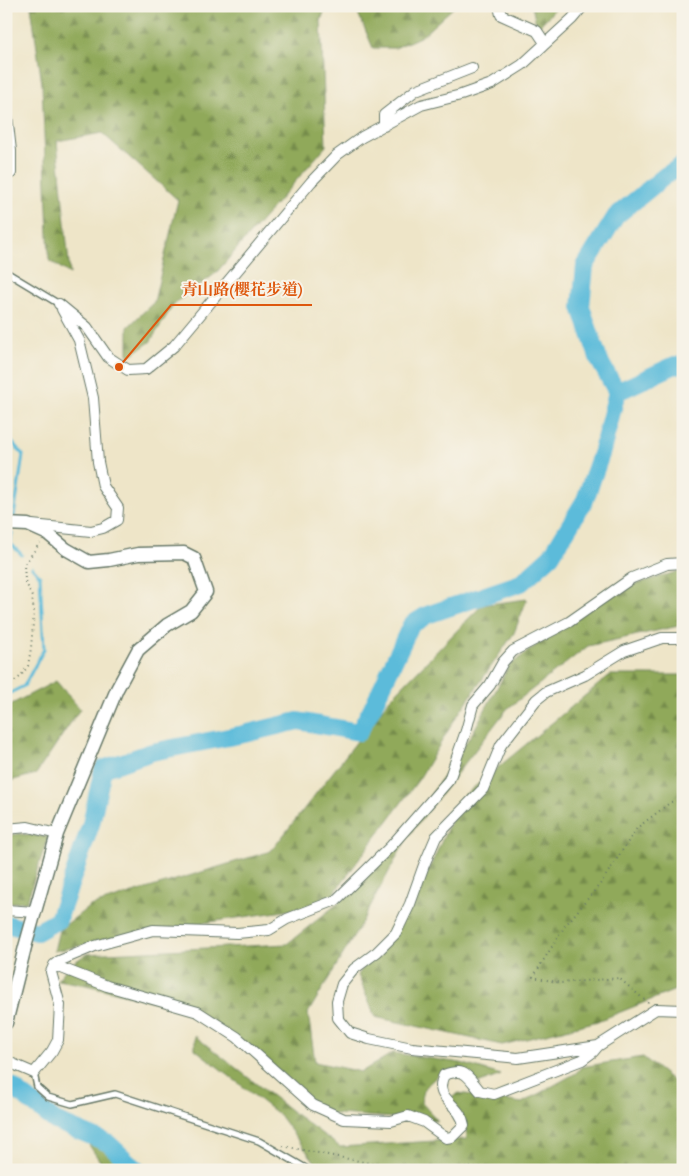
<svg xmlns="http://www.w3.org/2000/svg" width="689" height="1176" viewBox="0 0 689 1176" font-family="'IM FELL French Canon','Noto Serif TC',serif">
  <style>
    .forest { fill: url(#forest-firs); stroke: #587347 }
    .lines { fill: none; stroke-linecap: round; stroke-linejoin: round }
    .stream { stroke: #5cbbda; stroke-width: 3 }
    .river { stroke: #5cbbda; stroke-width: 18 }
    .service-casing { stroke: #677868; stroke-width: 8 }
    .minor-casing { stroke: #677868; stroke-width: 12 }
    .tertiary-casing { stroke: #677868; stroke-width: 15 }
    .path { stroke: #677868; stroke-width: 2; stroke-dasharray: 1 4; stroke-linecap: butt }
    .service { stroke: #fff; stroke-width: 5 }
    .minor { stroke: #fff; stroke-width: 10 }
    .tertiary { stroke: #fff; stroke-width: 12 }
    .leader { fill: none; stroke: #de580e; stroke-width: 2 }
    .callout-dot { fill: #de580e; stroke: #f7f3e8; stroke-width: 2 }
    .callout-label { font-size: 16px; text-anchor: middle; font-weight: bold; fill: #de580e; stroke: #f7f3e8; stroke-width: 4; stroke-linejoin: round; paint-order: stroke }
  </style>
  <defs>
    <pattern id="forest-firs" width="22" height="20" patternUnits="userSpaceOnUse" patternTransform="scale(1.25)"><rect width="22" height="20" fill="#90a95a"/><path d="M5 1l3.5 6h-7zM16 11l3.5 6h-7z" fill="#758b4b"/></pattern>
  </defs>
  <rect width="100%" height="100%" fill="#f7f3e8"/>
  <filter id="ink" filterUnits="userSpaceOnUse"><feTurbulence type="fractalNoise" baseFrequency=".02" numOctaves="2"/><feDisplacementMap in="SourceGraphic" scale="10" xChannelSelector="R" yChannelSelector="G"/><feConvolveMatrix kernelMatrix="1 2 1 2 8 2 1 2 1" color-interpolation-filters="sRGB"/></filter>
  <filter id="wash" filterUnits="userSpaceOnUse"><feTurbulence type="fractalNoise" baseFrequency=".0096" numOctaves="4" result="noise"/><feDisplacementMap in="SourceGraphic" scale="20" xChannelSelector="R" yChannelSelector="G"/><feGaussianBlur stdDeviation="1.12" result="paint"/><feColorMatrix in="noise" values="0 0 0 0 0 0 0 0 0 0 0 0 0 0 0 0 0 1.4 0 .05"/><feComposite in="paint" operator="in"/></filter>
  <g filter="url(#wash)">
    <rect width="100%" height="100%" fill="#eee5c8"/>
    <!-- forest -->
    <path class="forest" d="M31,6h295l-5,15 5,125 -110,127 -42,31 -24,38 -22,15v-30l26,-25 24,-102 -76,-67 -45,8 13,133 -21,-14 -7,-176z
      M355,6h100l-33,30 -27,12h-22z
      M532,6h26l-21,22z
      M683,570v55l-95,21 -81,63 -100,129 -50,93 -49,82 7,49 46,10 32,-19 68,10 40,12 -21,8 -37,-12 -18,16 -4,15 17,19 -113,-8 -71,-64 -69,-42 -26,-4 -77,-19 -25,-4 11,-13 18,-13 201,-10 55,-44 55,-55 76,-113 36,-66 96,-73z
      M527,599l-13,34 -59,86 -36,60 -94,126 -129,19 -142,27 5,-21 31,-24 181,-55 119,-152 92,-94z
      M610,675h73v312l-85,34 -96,24 -127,-28 -17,-42 68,-99 35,-78z
      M56,681l24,28 -44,65 -30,8v-75z
      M19,834l29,3 -21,64 -21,2v-67z
      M195,1036l100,78 45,33 127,-8 -2,-19 -17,-20 11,-7 63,10 54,-30 5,-6 62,-10 40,32v81h-212l-8,-2 -1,2h-141l-42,-55 -84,-66z
      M97,1137l34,33h-25l-19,-28z"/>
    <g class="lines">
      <!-- stream -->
      <path class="stream" d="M6,435l17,20 -9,61
        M12,533l-2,10 12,12
        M6,695l18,-9 20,-37 -4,-73 -8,-9"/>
      <!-- river -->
      <path class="river" d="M617,392l58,-27 8,1
        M6,924l31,8 21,-12 33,-96 12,-55 49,-17 92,-18 54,-13 61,11 15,-28 37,-79 16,-10 94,-32 30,-27 34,-56 17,-49 15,-59 -18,-32 -18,-53 4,-41 31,-50 49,-40 18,-11
        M6,1087l5,-1 44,35 53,22 29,27"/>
    </g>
  </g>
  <g filter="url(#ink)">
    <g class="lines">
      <defs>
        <path id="service" d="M6,272l53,32
          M34,1073l3,14 11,10 24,7 43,-10 144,47 50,29"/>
        <path id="minor" d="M499,6l2,9 36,16 8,12
          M6,106l5,45v22l-5,2
          M384,126v-11l32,-25 56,-22
          M59,304l28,23 21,30 20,13 18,-1 28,-23 137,-164 26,-27 25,-18 59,-32 40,-10 31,-11 30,-19 50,-46 11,-13
          M32,525l59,6 12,-3 14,-8 1,-12 -15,-22 -5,-24 -5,-64 -14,-58 -17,-31
          M683,638h-21l-38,13 -39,24 -39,17 -10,8 -35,45 -18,44 -47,48 -12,28 -14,39 -14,29 -19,19 -23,17 -12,15 -5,17 1,17 12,15 19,6 43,9 106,10 80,-12 58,-37 27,1
          M6,829l22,-2 29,7
          M6,910l29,2
          M54,965l53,21 91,26 39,25 76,68 31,14 47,2 17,-5 16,6 22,16 6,-1 12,-12c-4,-23 -32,-25 -20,-50 22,-8 23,1 36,16l14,3 88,-34 11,-8 5,-6
          M6,1061l28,12 18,-22 6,-11 2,-35 -9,-33 3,-7 5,-4 36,-15 58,-16 84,3 32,-3 18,-11 49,-19 55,-54 58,-66 17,-49 7,-26 17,-20 13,-23 10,-11 56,-29 63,-44 35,-14 16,-1"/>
        <path id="tertiary" d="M6,524l22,1 20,9 18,15 23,13 20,-2 29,-6 46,-1 10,5 12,34 -15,19 -24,14 -29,25 -21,39 -60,145 -32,113 -19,76"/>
      </defs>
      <!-- service casing -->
      <use href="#service" class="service-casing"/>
      <!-- minor casing -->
      <use href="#minor" class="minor-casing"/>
      <!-- tertiary casing -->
      <use href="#tertiary" class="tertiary-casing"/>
      <!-- path -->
      <path class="path" d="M6,685l5,-1 9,-7 8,-11 3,-18 3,-37 -2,-14 -7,-17 -1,-15 16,-22
        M648,1003l-29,-25 -58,5 -28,-6 32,-51 36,-43 36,-55 34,-26 12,-2
        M283,1146l121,24
        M435,1170l60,-4 22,4"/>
      <!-- service -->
      <use href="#service" class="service"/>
      <!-- minor -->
      <use href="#minor" class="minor"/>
      <!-- tertiary -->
      <use href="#tertiary" class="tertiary"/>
    </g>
  </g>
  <!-- callouts -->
  <path class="leader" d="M119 367L171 305H312"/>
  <circle class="callout-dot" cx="119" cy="367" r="5"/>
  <g class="callout-label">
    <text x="242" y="295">青山路(櫻花步道)</text>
  </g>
  <!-- margin -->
  <rect width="689" height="1176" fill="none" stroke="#f7f3e8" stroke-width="25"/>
</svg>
